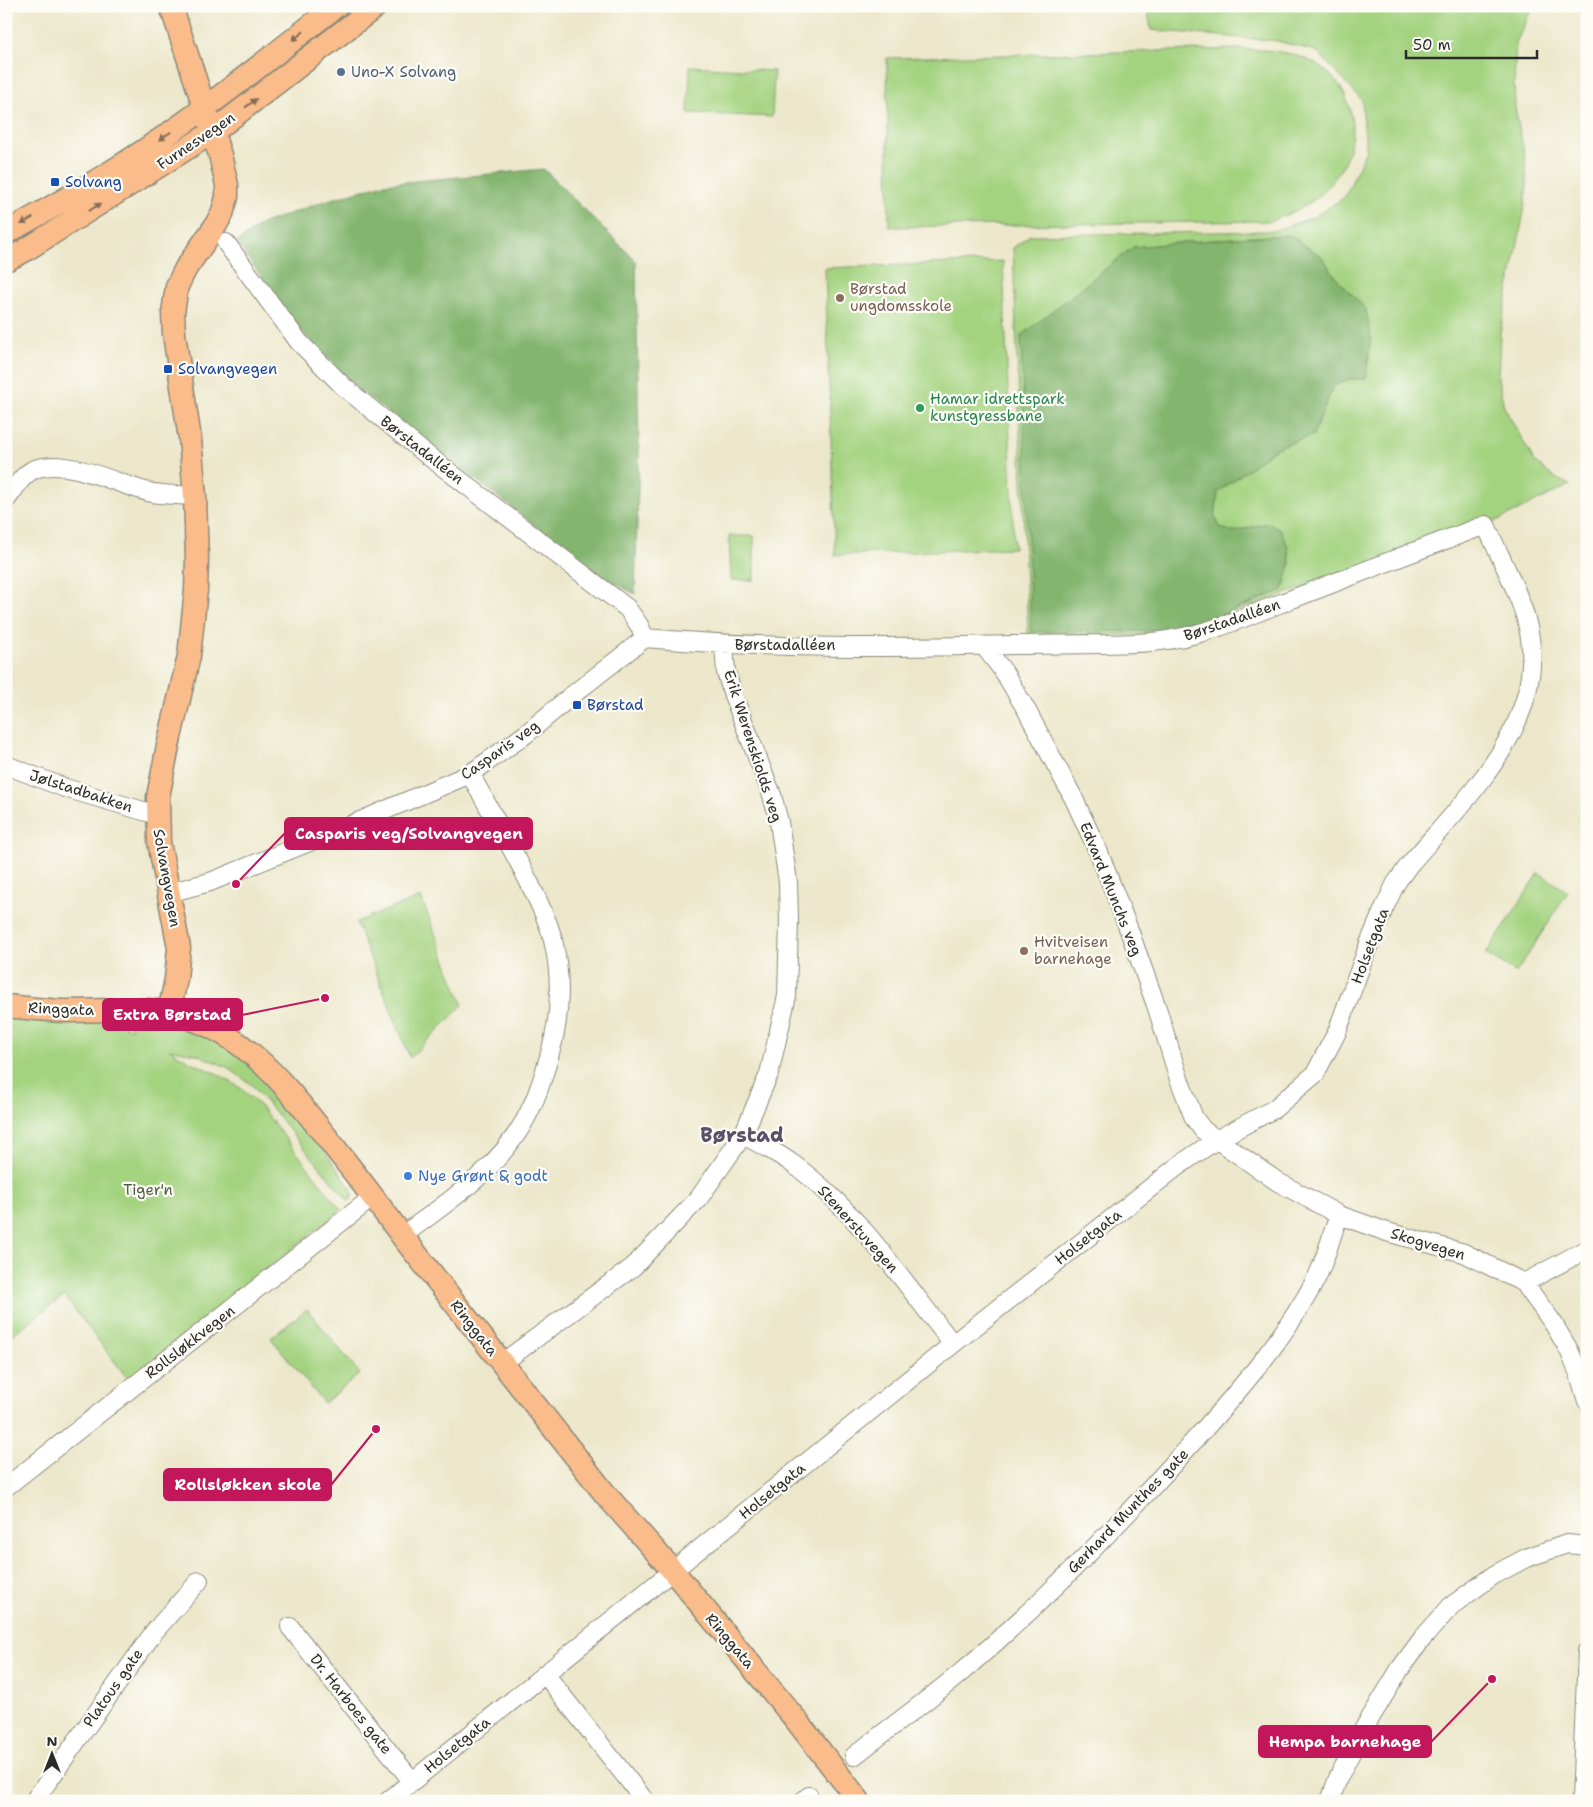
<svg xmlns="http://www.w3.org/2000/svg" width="1593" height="1807" viewBox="0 0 1593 1807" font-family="'Shantell Sans',sans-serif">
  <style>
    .green { fill: #a4d380; stroke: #687f56; fill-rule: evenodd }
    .forest { fill: #83b56e; stroke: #57704c }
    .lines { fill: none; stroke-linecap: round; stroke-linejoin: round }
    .minor-casing { stroke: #8c897a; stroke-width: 20 }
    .major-casing { stroke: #8c897a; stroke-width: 25 }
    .minor { stroke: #fff; stroke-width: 18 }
    .major { stroke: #f9bc8a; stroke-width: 22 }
    .oneway { fill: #886c56 }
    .service-dot { fill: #5c6f8a; stroke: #fdfcf7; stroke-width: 2 }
    .transit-dot { fill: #1a4fb4; stroke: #fdfcf7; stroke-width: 2 }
    .education-dot { fill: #8d6e63; stroke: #fdfcf7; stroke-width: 2 }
    .leisure-dot { fill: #2e9e5b; stroke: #fdfcf7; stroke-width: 2 }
    .shop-dot { fill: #3f7fe0; stroke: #fdfcf7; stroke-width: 2 }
    .labels { text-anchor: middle; stroke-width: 4.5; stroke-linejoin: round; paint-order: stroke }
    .service-label { font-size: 15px; fill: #4e5e75; stroke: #fdfcf7; text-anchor: start }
    .street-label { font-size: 15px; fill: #2b2b2b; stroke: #fdfcf7 }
    .transit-label { font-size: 15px; fill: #164399; stroke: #fdfcf7; text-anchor: start }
    .education-label { font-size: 15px; fill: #785e54; stroke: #fdfcf7; text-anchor: start }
    .leisure-label { font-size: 15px; fill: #27864d; stroke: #fdfcf7; text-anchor: start }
    .shop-label { font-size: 15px; fill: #366cbe; stroke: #fdfcf7; text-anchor: start }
    .park-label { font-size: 15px; fill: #4f5d44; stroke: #fdfcf7 }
    .district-label { font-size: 20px; font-weight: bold; fill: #595167; stroke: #fdfcf7 }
    .leader { fill: none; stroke: #c2185b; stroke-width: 2 }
    .callout-dot { fill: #c2185b; stroke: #fdfcf7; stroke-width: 2 }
    .callout { fill: #c2185b; stroke: #c2185b; stroke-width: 2 }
    .callout-label { font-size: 16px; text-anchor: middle; font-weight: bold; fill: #fff }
  </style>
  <rect width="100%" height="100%" fill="#fdfcf7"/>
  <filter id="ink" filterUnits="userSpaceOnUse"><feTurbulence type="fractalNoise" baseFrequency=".02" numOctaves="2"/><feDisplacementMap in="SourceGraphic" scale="10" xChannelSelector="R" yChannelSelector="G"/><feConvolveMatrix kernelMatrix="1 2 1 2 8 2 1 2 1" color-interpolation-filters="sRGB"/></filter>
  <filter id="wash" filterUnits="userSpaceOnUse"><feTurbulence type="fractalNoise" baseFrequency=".0096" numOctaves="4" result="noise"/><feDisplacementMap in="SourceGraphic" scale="20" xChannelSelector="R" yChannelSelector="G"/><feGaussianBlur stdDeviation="1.12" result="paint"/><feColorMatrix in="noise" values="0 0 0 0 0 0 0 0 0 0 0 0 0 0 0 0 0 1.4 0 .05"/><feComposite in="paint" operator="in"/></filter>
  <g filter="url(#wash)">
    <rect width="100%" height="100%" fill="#ece7ca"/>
    <!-- green -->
    <path class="green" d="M1147,6h386l-17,37 -2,41 1,24 10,49 2,27 -3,28 -24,121 -2,45 6,29 31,55 18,15 17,8 -69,34 -299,104 -27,8 -38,4 -109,1 -15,-388 17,-13 243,-4 41,-14 31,-20 21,-47 -4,-50 -46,-49 -39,-10 -126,-11zM1290,235l32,22 16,23 28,29v70h-18l-15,8 -20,48 -37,13 -58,44 -3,25 5,10 12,5 35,-9 21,23 2,18 -7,26 -77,31 -31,7 -42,-381 101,-9z
      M1239,49c23,1 46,1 67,10 42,18 56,62 39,102 -5,12 -16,24 -25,34 -14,13 -32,19 -50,26l-381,6 -2,-169z
      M690,66l84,5 -2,46 -84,-4z
      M1003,261l11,287 -179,7 -10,-287z
      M729,536h25v44h-23z
      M1539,873l29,19 -52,81 -30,-19z
      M421,897l42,108 -53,53 -54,-136z
      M6,1018l110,3 15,8 -2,-11 41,4 30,10 54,34 72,87 25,35 2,7 -3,6 -5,-4 -93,-112 -25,-18 -31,-13 -27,-5 20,12 31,14 22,14 20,19 79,102 -213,169 -64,-83 -58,43z
      M307,1309l53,65 -36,29 -53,-65z"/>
    <!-- forest -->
    <path class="forest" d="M544,169l92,92 3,193 -4,140 -39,-22 -238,-183 -57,-58 -64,-88 24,-19 67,-24 56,-16z
      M1290,235l32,22 16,23 28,29 5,28 -5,42h-18l-15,8 -20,48 -37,13 -58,44 -3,25 5,10 12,5 36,-9 12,6 8,17 2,18 -7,26 -77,31 -31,7 -29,3 -115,1 -10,-296 112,-89 101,-9z"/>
  </g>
  <g filter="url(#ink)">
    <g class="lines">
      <defs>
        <path id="minor" d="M226,243l73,99 45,45 78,64 205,157 12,17 6,13
          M6,500c9,-11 17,-28 32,-32 32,-10 82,18 115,25 13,2 28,2 42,3
          M984,646l20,26 23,39 46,86 26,56 30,77 28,78 22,71 15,39 9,12 75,52 61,33 48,17 77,21 60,30 29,40 16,27 10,24 8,27
          M6,765l59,23 92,27
          M168,893l42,-11 129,-52 131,-56 56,-40 45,-38 74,-58
          M743,1135c17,9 35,18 50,29 64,46 111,119 160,180
          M402,1236c44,-33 96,-66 123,-116 12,-22 19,-44 25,-67 11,-37 12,-79 2,-117 -5,-18 -14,-35 -22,-52 -19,-38 -40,-74 -60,-110
          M1524,1283l63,-34
          M502,1363l131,-96 66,-69 44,-63 26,-61 18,-78 2,-76 -1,-38 -9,-60 -7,-27 -39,-100 -7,-23 -2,-27
          M6,1487l367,-290
          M290,1627l122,154
          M545,1674l100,127
          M854,1756c34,-27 70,-53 104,-81 84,-71 160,-149 233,-231 46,-51 93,-104 125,-165 10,-20 15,-43 23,-64
          M34,1801l120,-169 45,-51
          M388,1801l565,-457 225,-178 38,-26 58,-31 41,-35 22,-42 33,-91 15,-35 11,-23 13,-18c58,-68 145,-147 117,-246 -9,-32 -27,-63 -40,-94 -70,25 -138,53 -207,79 -34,13 -69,29 -106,35 -23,5 -46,4 -69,5 -31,0 -61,1 -91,1 -123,3 -246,4 -368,-7
          M803,1801l6,-5
          M1330,1801l8,-23 25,-48 37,-61 22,-30 29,-33 43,-31 32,-17 41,-14 20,2
          M1581,1801l6,-150"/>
        <path id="major" d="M6,233c40,-23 81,-45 119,-70 74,-47 142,-103 211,-157
          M6,260l18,-9 189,-119 163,-126
          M6,1006c19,2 38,4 57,5 35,1 71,-5 106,2 73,14 116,72 159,126 25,32 50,64 74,97l204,259 67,76 123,149 63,81
          M169,1013l7,-34 3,-31 -20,-106 -1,-45 10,-51 21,-90 7,-66 1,-30 -2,-64 -5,-57 -16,-105 -1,-21 4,-27 9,-18 28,-40 8,-14 5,-17v-12l-7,-30 -49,-149"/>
      </defs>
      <!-- minor casing -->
      <use href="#minor" class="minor-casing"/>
      <!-- major casing -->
      <use href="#major" class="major-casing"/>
      <!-- minor -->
      <use href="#minor" class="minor"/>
      <!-- major -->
      <use href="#major" class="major"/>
    </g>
    <!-- one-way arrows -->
    <defs><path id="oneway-solid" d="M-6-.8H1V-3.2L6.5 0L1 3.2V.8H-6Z" transform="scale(1.25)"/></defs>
    <g class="oneway">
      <use href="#oneway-solid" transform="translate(298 36) rotate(142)"/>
      <use href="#oneway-solid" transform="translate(251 103) rotate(-38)"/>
      <use href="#oneway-solid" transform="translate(165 136) rotate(145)"/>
      <use href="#oneway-solid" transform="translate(95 207) rotate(-32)"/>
      <use href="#oneway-solid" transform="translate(27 221) rotate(150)"/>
    </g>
  </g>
  <!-- markers -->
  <circle class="service-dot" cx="341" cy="72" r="5"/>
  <g class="transit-dot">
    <rect x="50" y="177" width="10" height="10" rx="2.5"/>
    <rect x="163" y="364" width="10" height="10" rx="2.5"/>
    <rect x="572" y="700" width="10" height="10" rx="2.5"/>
  </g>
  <g class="education-dot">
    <circle cx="840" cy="298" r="5"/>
    <circle cx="1024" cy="951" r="5"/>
  </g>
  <circle class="leisure-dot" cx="920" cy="408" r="5"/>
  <circle class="shop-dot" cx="408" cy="1176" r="5"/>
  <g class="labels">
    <!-- service labels -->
    <g class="service-label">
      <text x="351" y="77">Uno-X Solvang</text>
    </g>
    <!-- street labels -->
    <g class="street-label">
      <text transform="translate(196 141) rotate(-34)" y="5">Furnesvegen</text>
      <text transform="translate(422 450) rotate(38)" y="5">Børstadalléen</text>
      <text transform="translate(1232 620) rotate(-19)" y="5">Børstadalléen</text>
      <text x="785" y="650">Børstadalléen</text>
      <text transform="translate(753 746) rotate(72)" y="5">Erik Werenskiolds veg</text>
      <text transform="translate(500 750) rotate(-35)" y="5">Casparis veg</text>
      <text transform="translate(81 791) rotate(18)" y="5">Jølstadbakken</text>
      <text transform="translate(167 878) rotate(80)" y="5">Solvangvegen</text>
      <text transform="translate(1111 889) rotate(68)" y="5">Edvard Munchs veg</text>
      <text transform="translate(1370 946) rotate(-69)" y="5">Holsetgata</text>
      <text transform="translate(61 1009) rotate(2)" y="5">Ringgata</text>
      <text transform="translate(858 1229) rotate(48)" y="5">Stenerstuvegen</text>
      <text transform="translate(1088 1237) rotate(-38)" y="5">Holsetgata</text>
      <text transform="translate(1428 1244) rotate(17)" y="5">Skogvegen</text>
      <text transform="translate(474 1328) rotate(52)" y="5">Ringgata</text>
      <text transform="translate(190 1342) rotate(-38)" y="5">Rollsløkkvegen</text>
      <text transform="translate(772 1491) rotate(-39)" y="5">Holsetgata</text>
      <text transform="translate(1128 1511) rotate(-46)" y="5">Gerhard Munthes gate</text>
      <text transform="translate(730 1641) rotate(50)" y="5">Ringgata</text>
      <text transform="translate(113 1688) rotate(-55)" y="5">Platous gate</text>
      <text transform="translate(351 1704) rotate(52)" y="5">Dr. Harboes gate</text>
      <text transform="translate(457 1745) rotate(-39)" y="5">Holsetgata</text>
    </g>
    <!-- transit labels -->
    <g class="transit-label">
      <text x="65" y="187">Solvang</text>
      <text x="178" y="374">Solvangvegen</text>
      <text x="587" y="710">Børstad</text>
    </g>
    <!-- education labels -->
    <g class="education-label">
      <text x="850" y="294">Børstad<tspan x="850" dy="17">ungdomsskole</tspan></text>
      <text x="1034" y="947">Hvitveisen<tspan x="1034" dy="17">barnehage</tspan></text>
    </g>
    <!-- leisure labels -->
    <g class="leisure-label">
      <text x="930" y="404">Hamar idrettspark<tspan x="930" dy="17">kunstgressbane</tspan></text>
    </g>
    <!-- shop labels -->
    <g class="shop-label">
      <text x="418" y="1181">Nye Grønt &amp; godt</text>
    </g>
    <!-- park labels -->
    <g class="park-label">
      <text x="148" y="1195">Tiger'n</text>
    </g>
    <!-- district labels -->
    <g class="district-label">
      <text x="742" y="1142">Børstad</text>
    </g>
  </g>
  <!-- callouts -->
  <path class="leader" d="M236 884L285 833M325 998L242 1015M376 1429L331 1485M1492 1679L1431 1742"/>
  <g class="callout-dot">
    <circle cx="236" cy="884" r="5"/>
    <circle cx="325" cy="998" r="5"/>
    <circle cx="376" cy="1429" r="5"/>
    <circle cx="1492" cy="1679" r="5"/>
  </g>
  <g class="callout">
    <rect x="285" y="818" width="247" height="31" rx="5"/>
    <rect x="103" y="999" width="139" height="31" rx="5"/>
    <rect x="164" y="1469" width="167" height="31" rx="5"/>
    <rect x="1259" y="1726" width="172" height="31" rx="5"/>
  </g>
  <g class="callout-label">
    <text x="409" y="839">Casparis veg/Solvangvegen</text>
    <text x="172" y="1020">Extra Børstad</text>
    <text x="248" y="1490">Rollsløkken skole</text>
    <text x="1345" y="1747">Hempa barnehage</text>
  </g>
  <!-- margin -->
  <rect width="1593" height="1807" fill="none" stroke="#fdfcf7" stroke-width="25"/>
  <!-- north arrow -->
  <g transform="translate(52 1754)" stroke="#fdfcf7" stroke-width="4" paint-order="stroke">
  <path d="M0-4L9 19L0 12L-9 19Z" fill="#2b2b2b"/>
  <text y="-8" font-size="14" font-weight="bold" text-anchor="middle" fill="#2b2b2b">N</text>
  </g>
  <!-- scale -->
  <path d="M1406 50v8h131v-8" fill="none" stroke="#2b2b2b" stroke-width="2.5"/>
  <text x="1413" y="50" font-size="15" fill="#2b2b2b" stroke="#fdfcf7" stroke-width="4" paint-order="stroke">50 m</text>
</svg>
